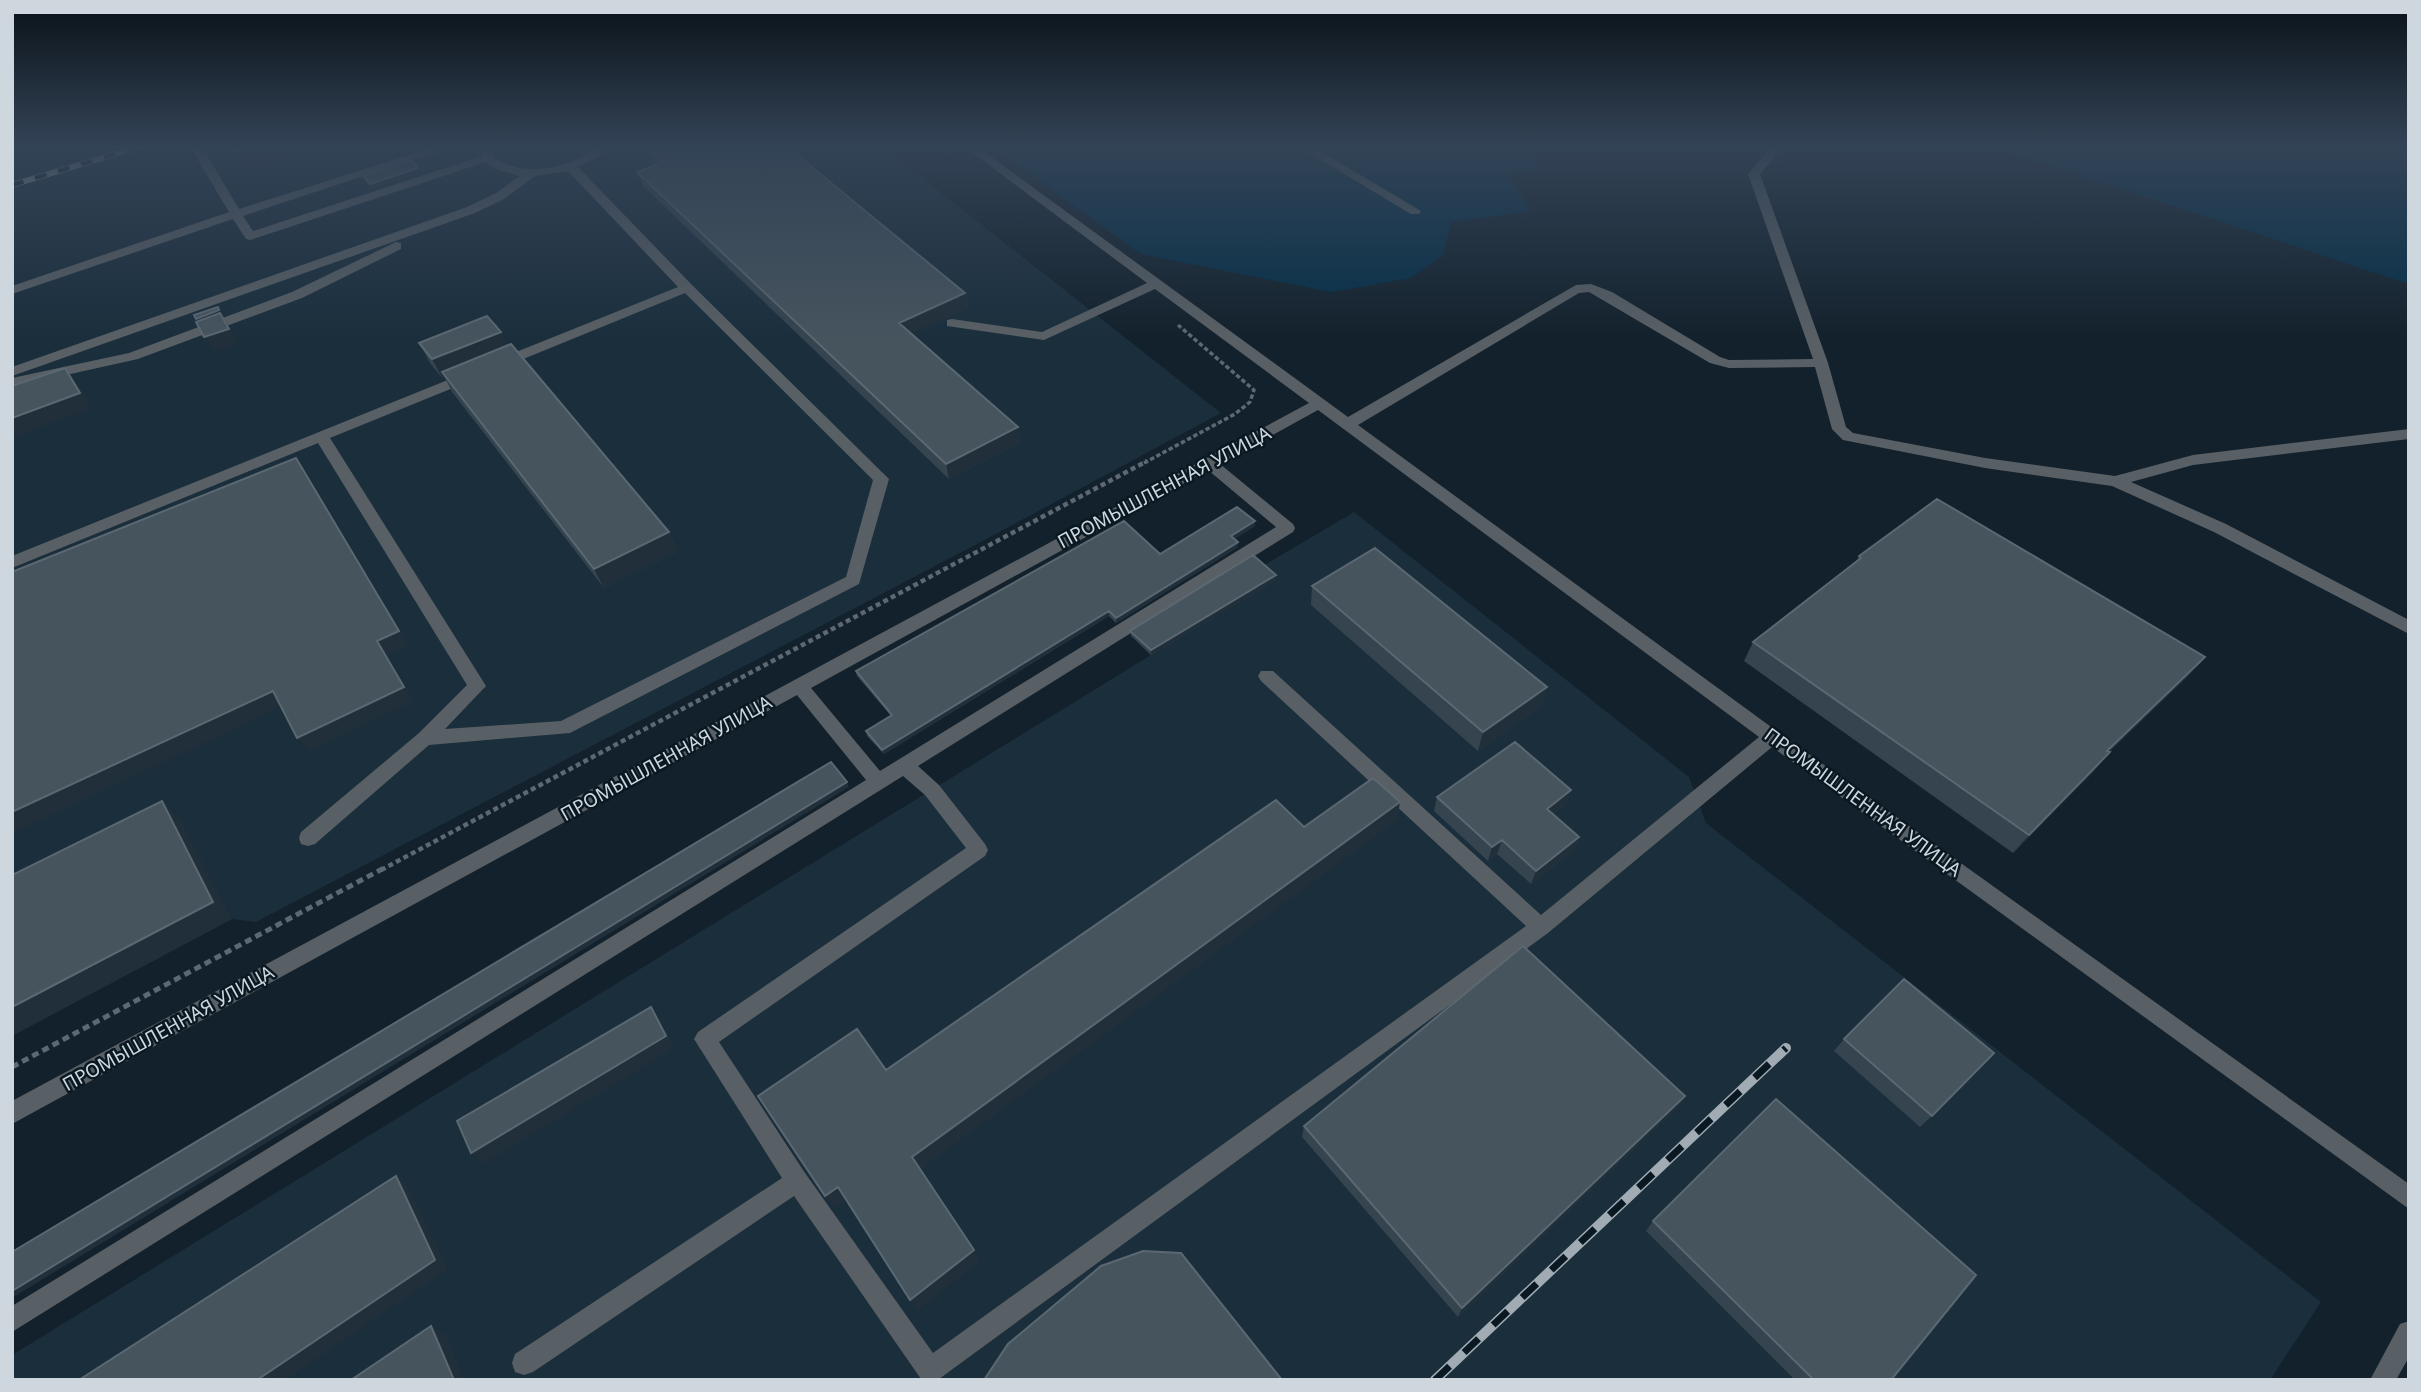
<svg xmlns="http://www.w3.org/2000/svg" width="2421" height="1392" viewBox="0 0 2421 1392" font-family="'Noto Sans',sans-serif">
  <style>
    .built { fill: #1a2e3c }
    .green { fill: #032f48 }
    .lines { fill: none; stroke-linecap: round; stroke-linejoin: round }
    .path-far2 { stroke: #5c6872; stroke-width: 3.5; stroke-dasharray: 4.5 2.5; stroke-linecap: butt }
    .path-far1 { stroke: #5c6872; stroke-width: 4.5; stroke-dasharray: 5 3.5; stroke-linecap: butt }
    .path { stroke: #5c6872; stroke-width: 5; stroke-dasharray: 7 4.5; stroke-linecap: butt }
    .minor { fill: #596065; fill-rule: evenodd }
    .rail-far1-casing { stroke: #a0abb3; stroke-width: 6 }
    .rail-casing { stroke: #a0abb3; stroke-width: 10 }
    .rail-far1 { stroke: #0a1822; stroke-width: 4.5; stroke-dasharray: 12; stroke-linecap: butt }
    .rail { stroke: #0a1822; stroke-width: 7; stroke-dasharray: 20; stroke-linecap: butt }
    .wall { fill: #35444f }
    .shaded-wall { fill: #212f3a }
    .building { fill: #46545e; stroke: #5b6872; stroke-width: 2 }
    .labels { text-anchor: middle; stroke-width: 5; stroke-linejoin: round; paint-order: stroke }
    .street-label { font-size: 19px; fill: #ced7de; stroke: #0a1822 }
  </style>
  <rect width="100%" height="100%" fill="#13212c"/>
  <!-- built -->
  <path class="built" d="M12,145h868l341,268 -242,130 -723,379 -24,-3 -220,117z
    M1354,512l335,265 17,46 615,479 -51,78h-2258v-25l1139,-700 110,-88z"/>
  <!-- green -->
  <path class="green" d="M989,145h539l13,27 -33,3 23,36 -80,11 -8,33 -32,23 -80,14 -190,-38z
    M1989,145h420v139z"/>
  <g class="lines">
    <!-- path-far2 -->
    <path class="path-far2" d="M940,145l11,8
      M1144,463l91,-49 15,-12 4,-12 -76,-65"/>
    <!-- path-far1 -->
    <path class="path-far1" d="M381,870l766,-409"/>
    <!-- path -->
    <path class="path" d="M12,1067l372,-199"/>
    <!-- minor -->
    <path class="minor" d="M189,145h12l38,64 201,-64h17l-214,71 10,15 229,-75v-11h12v12c24,18 57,14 83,2 14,-6 20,-14 35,-14l-12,11 -22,11 114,118 197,194 -30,105 -289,149 -141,12 -114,99 -7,2 -7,-2 -2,-6 2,-6 118,-99 48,-48 -149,-242 -306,125v-12l453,-183h10v6l-145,59 156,248 -41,43 116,-8 285,-144 27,-97 -188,-187 -181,74h-10v-6l184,-74 -110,-116 -33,5 -31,23 -29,14 -463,163v-9l455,-160 29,-14 24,-17 -25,-7 -9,-7 -236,78 -4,-1 -13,-20 -221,75v-8l217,-74z
      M962,145h13l373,272 228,-132 15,-1 21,8 108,65 9,3 84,-1 -65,-185 25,-29h12l-25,29 68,189 18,64 7,6 132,25 130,18 78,-21 216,-26v10l-216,26 -62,17 95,42 183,96v14l-195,-102 -102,-46 -127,-18 -142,-28 -11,-11 -17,-62 -86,1 -19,-5 -121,-71 -10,1 -221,132 420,307 631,452v25l-637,-462 -224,186 -609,446h-18l-127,-183 -261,176 -9,3 -9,-3 -3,-9 3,-9 267,-176 -88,-139 4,-7 268,-184 -41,-53 -22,-19 -891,556v-26l854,-526 -69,-85 -785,429v-23l1297,-698 -154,-114 -111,51 -97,-14v-6l5,-1 90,13 105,-49zM1318,410l441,327 -218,178 -268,-244h-12l-3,5 3,5 265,245 -593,427 -128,-180 -86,-131 266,-186 3,-6 -3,-6 -46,-59 -21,-19 375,-234 2,-4 -2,-4 -73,-60zM1208,470l68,57 -396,244 -69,-83z
      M1296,145h14l111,66 -2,3h-8z
      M396,242l5,1v6l-99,49 -164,61 -126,28v-9l117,-25 163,-61z
      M2409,1321v36l-13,23h-26l30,-56z"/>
    <defs>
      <path id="rail-far1" d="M12,185l130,-39"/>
      <path id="rail" d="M1435,1380l351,-332"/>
    </defs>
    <!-- rail-far1 casing -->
    <use href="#rail-far1" class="rail-far1-casing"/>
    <!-- rail casing -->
    <use href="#rail" class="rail-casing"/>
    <!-- rail-far1 -->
    <use href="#rail-far1" class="rail-far1"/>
    <!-- rail -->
    <use href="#rail" class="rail"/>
  </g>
  <!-- wall -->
  <path class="wall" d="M227,145h77l4,6 -63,20z
    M647,147l318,146 3,15 -56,25 109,109 -72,37 -306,-293 -6,-14 18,-7 -3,-3z
    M501,332l6,14 162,186 8,20 -73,36 -152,-196 -7,-14 -2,1 -13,-16 -11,-20z
    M1255,521v5l-21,13 4,8 -122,76 -7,-7 -225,138 -17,-18 -1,-5 25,-15 -34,-40 -1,-5 304,-117z
    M1859,556l346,101 -17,19 -79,76 -15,19 -81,82 -269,-192 9,-19 103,-80z
    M1276,575v5l-125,75 -20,-19 -1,-5z
    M1312,586l235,101 -6,19 -63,45 -167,-146z
    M1571,790l-5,14 -13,10 26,23 -5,14 -43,33 -34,-30 -9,7 -54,-50 3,-14z
    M1844,1039l88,77 -12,11 -86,-76z
    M1685,1096l-8,12 -219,209 -156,-180 2,-11z
    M1653,1221l238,159h-96l-149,-149z"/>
  <!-- shaded-wall -->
  <path class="shaded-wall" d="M256,145h48l4,6 -63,20 -11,-19z
    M418,168l2,5 -48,16 -2,-5z
    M965,293l3,15 -66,30 -3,-15z
    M219,310l20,33 -24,9 -11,-15 -4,-13 -4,-5z
    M501,332l9,20 -68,20 3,6 -2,1 -11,-20z
    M65,368l12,15 15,25 -80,30v-20z
    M1018,427l3,15 -72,37 -3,-15z
    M296,458l11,15 102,173 -21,10 26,45 -105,51 -12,-14 80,-97z
    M1255,521v5l-24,15v-5z
    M669,532l8,20 -73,36 -10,-19z
    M1238,542v5l-122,76v-5z
    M1276,575v5l-125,75v-5z
    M1109,611v5l-225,138 -2,-4z
    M2205,657l-17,19 -97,93 16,-18z
    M1547,687l-6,19 -63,45 5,-19z
    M273,691l12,14 -273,129v-22z
    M2110,752l-16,19 -81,82 16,-18z
    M847,782l2,5 -837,511v-7z
    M1571,790l-5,14 -24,18 5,-13z
    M162,801l19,19 51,99 -220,117v-29z
    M1400,802l-3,19 -479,350 -6,-14z
    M1579,837l-5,14 -43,33 5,-13z
    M1502,840l-5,14 -9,7 4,-14z
    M651,1007l8,12 16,29 -192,116 -12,-11z
    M1685,1096l-8,12 -219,209 4,-9z
    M396,1176l13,11 39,82 -162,111h-29z
    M838,1187l8,13 -12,9 -9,-13z
    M974,1250l6,12 -63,49 -7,-11z
    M431,1326l14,8 20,46h-11z"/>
  <!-- building -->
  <path class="building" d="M229,145h27l-22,7z
    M654,145h131l180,148 -66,30 119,104 -72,37 -309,-292 26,-10 -16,-15z
    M411,160l7,8 -48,16 -7,-8z
    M218,307l1,3 -23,9 -2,-4z
    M220,313l9,16 -25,8 -8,-15z
    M487,316l14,16 -69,27 -13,-16z
    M511,344l158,188 -75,37 -152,-197z
    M65,368l15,25 -68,25v-32z
    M296,458l103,173 -22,10 27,46 -107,51 -24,-47 -261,121v-240z
    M1937,499l268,158 -98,94 3,1 -81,83 -276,-193 108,-84 -2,-2z
    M1237,507l18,14 -24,15 7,6 -122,76 -7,-7 -227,139 -16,-19 26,-16 -36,-44 268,-150 36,33z
    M1375,548l172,139 -64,45 -171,-146z
    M1253,555l23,20 -125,75 -21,-19z
    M1515,742l56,48 -24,19 32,28 -43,34 -34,-31 -10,7 -55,-50z
    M831,762l16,20 -835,509v-39z
    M1373,778l27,24 -488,355 62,93 -64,50 -72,-113 -13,9 -67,-100 99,-67 29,41 390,-270 28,27z
    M162,801l51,101 -201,105v-132z
    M1523,946l162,150 -223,212 -158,-182z
    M1904,979l90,74 -62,63 -88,-77z
    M651,1007l15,29 -195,117 -14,-32z
    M1776,1099l200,176 -85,105h-77l-161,-159z
    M396,1176l39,84 -178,120h-178z
    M1143,1251l38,2 101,127h-298l24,-36 93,-78z
    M431,1326l23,54h-103z"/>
  <!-- sky -->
  <linearGradient id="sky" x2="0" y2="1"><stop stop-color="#0a1218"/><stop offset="0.43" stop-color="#334356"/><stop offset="1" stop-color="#334356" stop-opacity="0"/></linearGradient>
  <rect width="2421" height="340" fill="url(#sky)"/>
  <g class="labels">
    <!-- street labels -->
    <g class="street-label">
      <text transform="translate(1164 487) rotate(-28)" y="7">ПРОМЫШЛЕННАЯ УЛИЦА</text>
      <text transform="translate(666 758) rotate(-29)" y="7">ПРОМЫШЛЕННАЯ УЛИЦА</text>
      <text transform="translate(1863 802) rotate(36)" y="7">ПРОМЫШЛЕННАЯ УЛИЦА</text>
      <text transform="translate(168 1028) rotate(-29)" y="7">ПРОМЫШЛЕННАЯ УЛИЦА</text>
    </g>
  </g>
  <!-- border -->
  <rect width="2421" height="1392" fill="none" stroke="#ced7de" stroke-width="28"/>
</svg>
